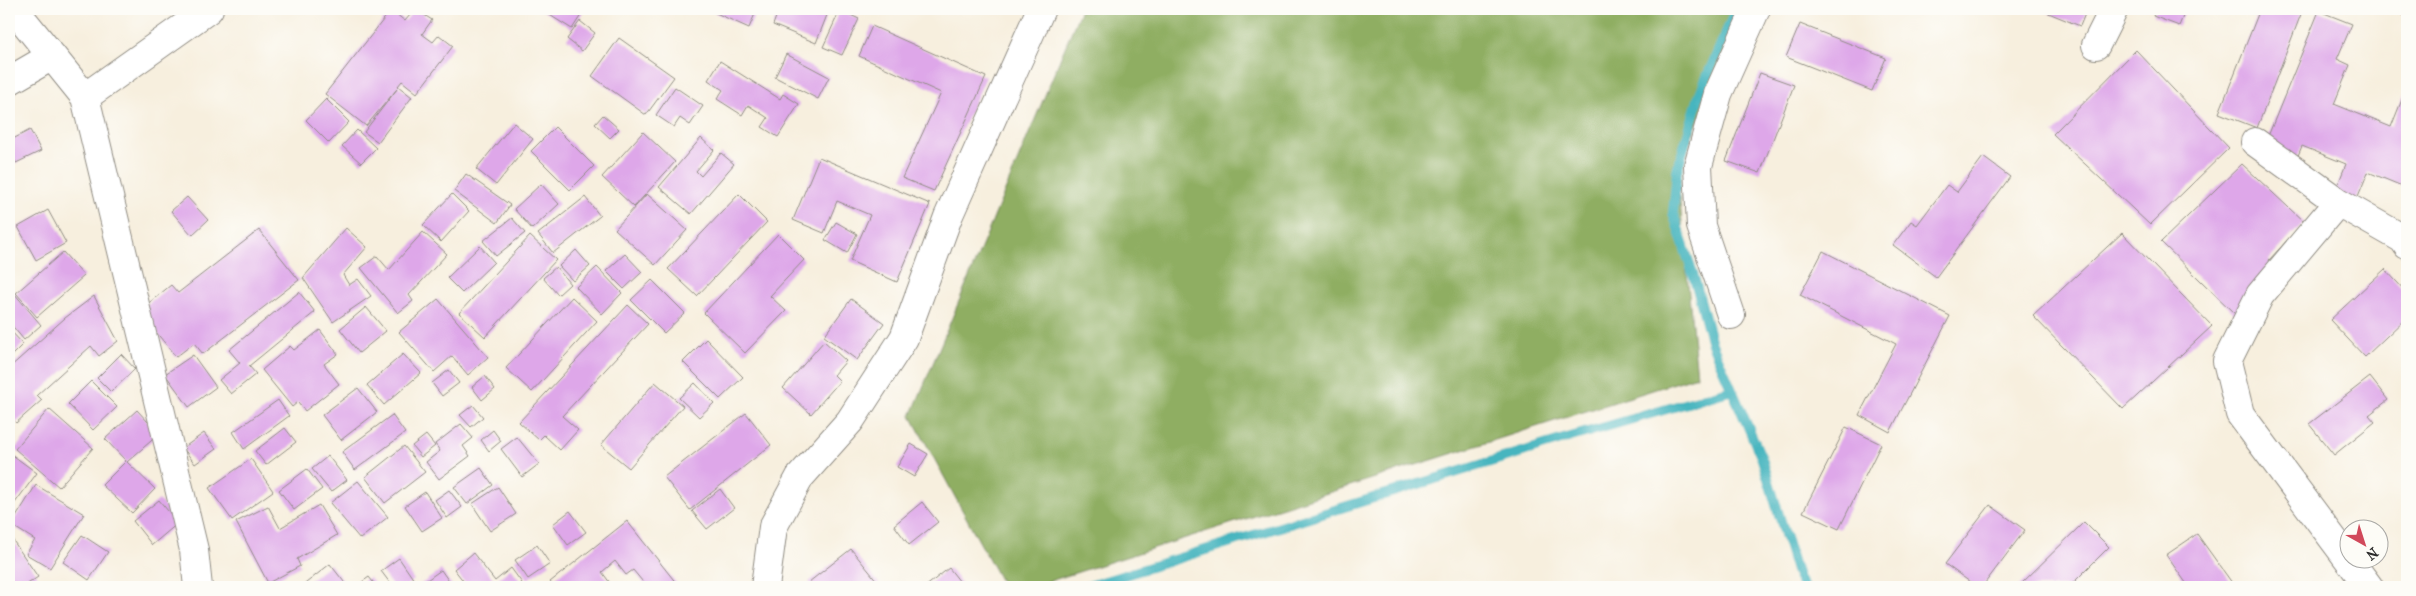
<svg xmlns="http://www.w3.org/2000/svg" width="2416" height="596" viewBox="0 0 2416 596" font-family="'IM FELL French Canon',serif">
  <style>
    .forest { fill: #8fae62; stroke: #5d6c46 }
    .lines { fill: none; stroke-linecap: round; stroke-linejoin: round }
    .stream { stroke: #46b5bf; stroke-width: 10 }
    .building { fill: #dea7e9 }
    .minor-casing { stroke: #918d84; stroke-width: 30 }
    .minor { stroke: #fff; stroke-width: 28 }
  </style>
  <rect width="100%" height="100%" fill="#fdfcf7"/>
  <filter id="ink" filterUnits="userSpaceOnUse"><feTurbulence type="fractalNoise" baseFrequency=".02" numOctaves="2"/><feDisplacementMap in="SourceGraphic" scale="10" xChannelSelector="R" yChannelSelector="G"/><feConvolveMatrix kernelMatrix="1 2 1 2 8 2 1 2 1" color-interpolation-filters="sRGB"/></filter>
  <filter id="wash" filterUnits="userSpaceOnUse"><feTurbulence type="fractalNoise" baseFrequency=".0096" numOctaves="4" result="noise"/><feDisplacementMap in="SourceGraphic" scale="20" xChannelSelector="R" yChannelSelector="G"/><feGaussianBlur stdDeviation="1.12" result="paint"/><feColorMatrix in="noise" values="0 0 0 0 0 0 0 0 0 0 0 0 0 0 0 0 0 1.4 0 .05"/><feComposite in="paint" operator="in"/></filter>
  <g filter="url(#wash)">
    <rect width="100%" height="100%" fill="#f7efde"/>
    <!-- forest -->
    <path class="forest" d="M1081,9h666l-70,162 20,205 -666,211h-27l-93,-171z"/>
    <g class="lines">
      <!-- stream -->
      <path class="stream" d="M1736,9l-36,84 -23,78 -4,42 21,64 18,67 50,115 36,118 6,10
        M1086,587l478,-148 168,-49"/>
    </g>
    <g id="blocks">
      <!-- building -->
      <path class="building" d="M415,9l17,11 -10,14 11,8 6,-7 14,11 -36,47 -15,-12 -4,5 14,11 -34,45 -14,-10 33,-43 -31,37 -41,-32 66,-84 14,11z
        M540,9h45l-13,20z
        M707,9h50l-8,19z
        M779,9l50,1 -13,33 -43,-18z
        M2039,9h48l-7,17z
        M2156,9h30l-7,17 -26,-10z
        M2260,9h43l-46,119 -38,-15z
        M2391,9h16v8z
        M840,10l19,9 -17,36 -19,-8z
        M2319,11l33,13 -15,35 13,6 -16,39 57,23 16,-40v101l-39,-16 -14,34 -21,-9 13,-33 -44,-18 -5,12 -33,-12z
        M580,21l15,12 -13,18 -15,-12z
        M1800,24l86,34 -14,33 -86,-34z
        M872,26l114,51 -52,114 -32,-13 39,-85 -82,-37z
        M619,38l55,39 -28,38 -54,-39z
        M2136,50l93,98 -79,77 -97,-91z
        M786,54l43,23 -11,22 -43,-22z
        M720,61l60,38 3,-5 16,10 -21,33 -16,-10 6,-9 -20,-13 -6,10 -25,-16 6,-9 -15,-10z
        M1760,73l34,12 -34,88 -34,-12z
        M675,87l28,19 -13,19 -10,-7 -6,9 -18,-12z
        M326,99l23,23 -20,21 -23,-23z
        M603,115l16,14 -9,9 -15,-14z
        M514,123l19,16 -37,46 -20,-16z
        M555,127l39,39 -24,24 -39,-39z
        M30,130l11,21 -25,12 -7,-14v-8z
        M357,130l19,18 -15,15 -19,-17z
        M643,132l32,30 -41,45 -32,-30z
        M701,138l13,12 -18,21 5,5 20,-23 13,11 -43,50 -32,-27z
        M819,157l111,47 -33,78 -47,-21 20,-46 -33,-14 -13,32 -31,-13z
        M1983,157l27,20 -74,100 -43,-32 18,-24 6,4 30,-40 10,7z
        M2242,164l62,58 -35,38 7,14 -39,42 -76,-74z
        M466,174l44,31 -13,18 -43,-32z
        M541,184l18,20 -27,25 -18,-20z
        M452,194l17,17 -28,31 -18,-17z
        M647,194l40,36 -32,35 -40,-36z
        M739,194l28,28 -70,74 -29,-27z
        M187,197l21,23 -16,15 -21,-24z
        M585,197l15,19 -47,37 -15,-19z
        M48,210l18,33 -30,17 -18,-33z
        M512,218l13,15 -29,23 -13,-15z
        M836,222l21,12 -10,19 -22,-13z
        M346,228l21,19 -24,28 6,10 9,-6 13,17 -38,26 -30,-44z
        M259,230l40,50 -96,74 -9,-11 -18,14 -37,-46 32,-26 7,8z
        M423,232l24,22 -38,41 4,6 -15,12 -37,-45 16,-12 12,14z
        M2122,233l90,93 -89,83 -90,-93z
        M778,234l26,26 -34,36 16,15 -41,42 -41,-40z
        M530,236l26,24 -71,77 -26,-24z
        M480,246l14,16 -32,31 -15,-15z
        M576,250l14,16 -17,15 -14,-15z
        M1823,251l127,65 -60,116 -31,-17 37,-71 -96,-49z
        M63,252l21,24 -47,41 -21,-24z
        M625,254l17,18 -18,17 -18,-18z
        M556,267l14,17 -12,11 -15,-17z
        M597,267l25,26 -20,21 -26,-27z
        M2385,269l22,24v24l-42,40 -35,-37z
        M652,280l33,33 -21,20 -33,-33z
        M299,292l16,20 -66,54 7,8 -25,20 -12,-14 21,-17 -11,-13z
        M14,293l27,32 -17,15 -15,-18v-24z
        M94,296l24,45 -19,15 -8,-10 -54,49 5,5 -26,23 -7,-7v-48l56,-50z
        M572,297l25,24 -65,71 -26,-24z
        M438,299l50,58 -20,18 -16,-19 -18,16 -35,-40z
        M851,299l33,24 -27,37 -33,-24z
        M628,305l20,19 -86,92 16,14 -18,20 -16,-15 -5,5 -20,-18z
        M366,307l20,24 -27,22 -19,-24z
        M9,329l14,15 -14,14z
        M320,330l18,24 -14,10 15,20 -34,27 -7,-9 -6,5 -30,-37 28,-24 4,4z
        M706,339l37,38 -23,22 -37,-37z
        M824,341l22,20 -12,14 6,6 -29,33 -28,-26z
        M121,354l14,15 -24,23 -14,-14z
        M403,354l18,19 -37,32 -17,-20z
        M193,355l23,32 -27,20 -24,-33z
        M449,370l10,13 -17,13 -10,-13z
        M485,376l10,13 -13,11 -10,-13z
        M2370,377l18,23 -19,15 6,7 -41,33 -25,-31z
        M91,381l26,26 -24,23 -25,-26z
        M655,382l28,24 -54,62 -28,-23z
        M695,383l19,20 -15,14 -20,-19z
        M358,388l19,24 -36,28 -19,-25z
        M278,400l11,16 -45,33 -11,-17z
        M473,405l10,12 -12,10 -11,-12z
        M49,409l44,39 -34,39 -44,-38z
        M137,410l22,24 -32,28 28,27 -23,24 -30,-28 24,-24 -21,-22z
        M746,413l25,32 -81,65 -26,-33z
        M392,415l13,18 -50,37 -13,-18z
        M461,424l12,14 -10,8 7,10 -31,23 -13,-17 14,-11 -5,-7z
        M1846,427l35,17 -42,85 -36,-17z
        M285,428l11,14 -30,23 -11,-14z
        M493,430l8,11 -12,10 -8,-11z
        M204,433l12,16 -21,15 -12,-16z
        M426,435l9,11 -14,11 -9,-11z
        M517,437l22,27 -17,13 -21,-28z
        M911,444l17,10 -14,23 -17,-10z
        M404,446l21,26 -40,31 -20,-26z
        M11,454l26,19 -28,38v-54z
        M328,456l19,24 -16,12 -19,-23z
        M251,459l22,32 -41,29 -23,-32z
        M481,468l12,17 -26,19 -13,-17z
        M307,469l15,20 -28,21 -15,-20z
        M358,481l30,36 -28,22 -30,-36z
        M36,485l48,29 -34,54 -24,-14 9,-14 -24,-15z
        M498,487l18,27 -26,17 -18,-27z
        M720,489l14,19 -27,21 -15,-18z
        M449,490l13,17 -15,11 -12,-18z
        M425,492l17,26 -20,13 -17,-25z
        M159,500l19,23 -26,22 -19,-24z
        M922,502l16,20 -29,23 -15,-20z
        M319,505l18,30 -40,24 3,7 -32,17 -32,-61 32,-16 12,22z
        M1990,505l35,25 -43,57h-5l-32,-23z
        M570,511l16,21 -18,13 -15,-21z
        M627,521l50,63 -4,3h-26l-14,-17 -7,5 -11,-14 -13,11 11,15h-59l-4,-5z
        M2084,522l25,25 -40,40h-51z
        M2197,534l38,53h-46l-23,-32z
        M82,535l26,17 -19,28 -26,-18z
        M12,539l26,38 -15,10h-14v-46z
        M537,545l13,19 -22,15 -13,-19z
        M851,549l31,38h-68l-5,-5z
        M473,553l22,28 16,-13 11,15 -6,4h-48l-14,-18z
        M399,558l15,22 -10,7h-11l-12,-16z
        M330,564l18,23h-47z
        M949,568l15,19h-39z
        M441,570l12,17h-36z
        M369,577l8,10h-22z"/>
    </g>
  </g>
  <g filter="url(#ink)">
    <use href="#blocks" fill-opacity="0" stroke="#918d84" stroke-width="1"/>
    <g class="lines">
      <defs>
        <path id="minor" d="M14,9l71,88 109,453 4,37
          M2096,45l18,-36
          M9,81l43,-25
          M85,97l124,-88
          M2255,142l83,60 65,37 4,6
          M2338,202l-78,93 -33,66 13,53 129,173
          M1731,315l-30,-89 -3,-60 20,-72 38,-85
          M765,587l8,-60 27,-50 50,-56 54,-83 44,-121 93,-208"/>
      </defs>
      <!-- minor casing -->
      <use href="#minor" class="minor-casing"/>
      <!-- minor -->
      <use href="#minor" class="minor"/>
    </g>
  </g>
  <!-- margin -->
  <rect width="2416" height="596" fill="none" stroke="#fdfcf7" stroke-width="30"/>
  <!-- north arrow -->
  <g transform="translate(2364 544) rotate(141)"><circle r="24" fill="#fdfcf7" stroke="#a9a8a5"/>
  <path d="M0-4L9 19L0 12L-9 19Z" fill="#d1495b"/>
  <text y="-8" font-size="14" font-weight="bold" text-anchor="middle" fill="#2b2b2b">N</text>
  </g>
</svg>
